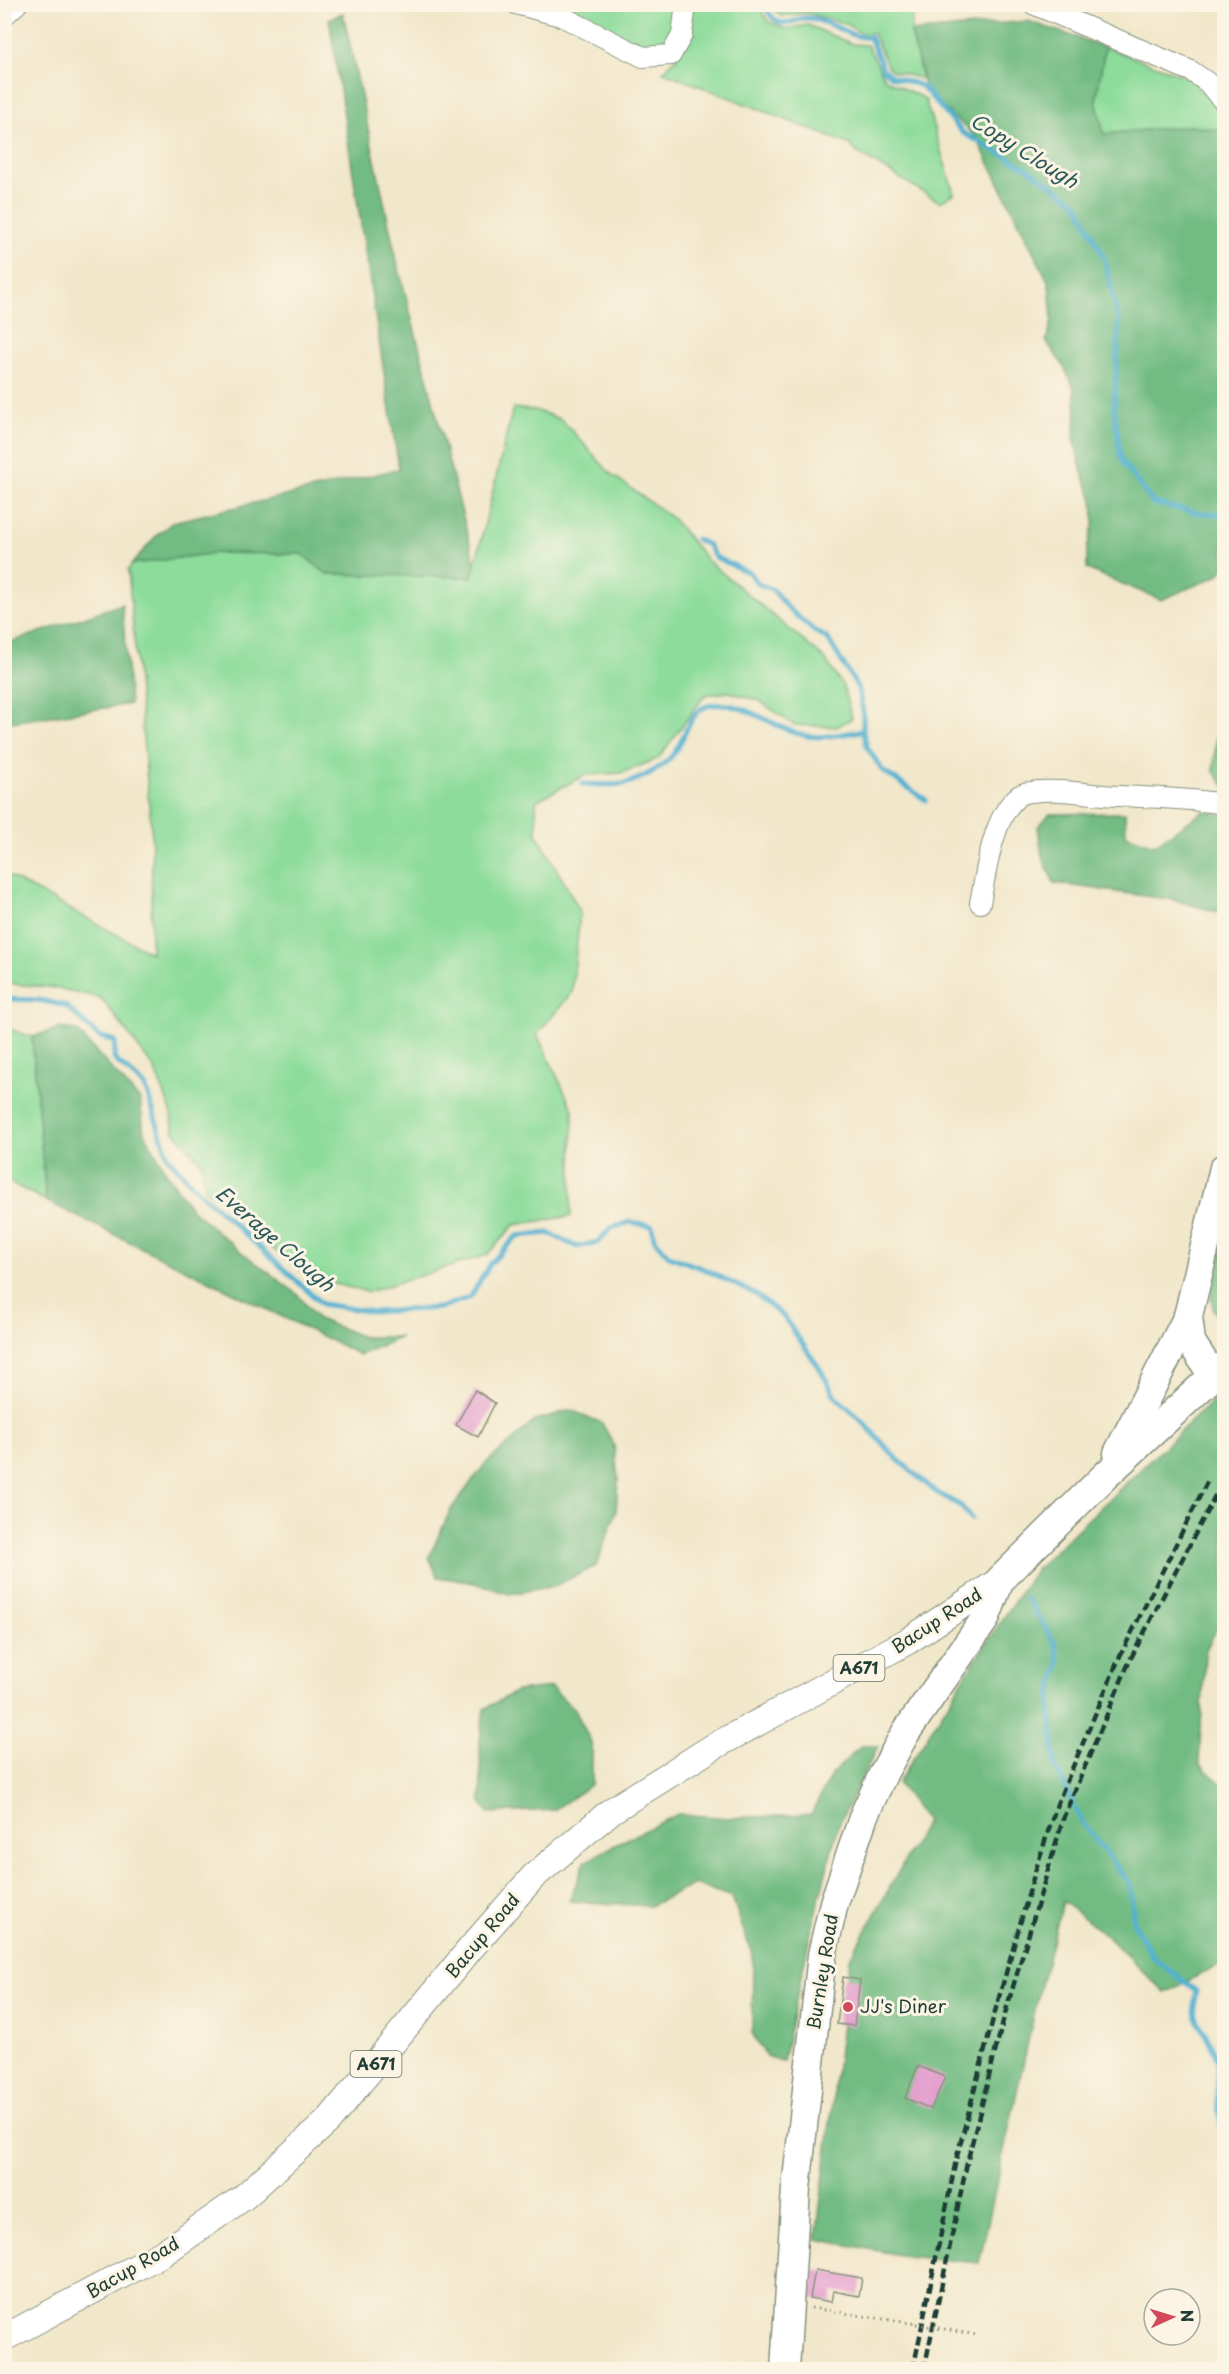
<svg xmlns="http://www.w3.org/2000/svg" width="1229" height="2374" viewBox="0 0 1229 2374" font-family="'Playpen Sans',sans-serif">
  <style>
    .green { fill: #8ddc9b; stroke: #568c68; stroke-width: 1.5 }
    .forest { fill: #72bc83; stroke: #487c5c; stroke-width: 1.5 }
    .lines { fill: none; stroke-linecap: round; stroke-linejoin: round }
    .stream { stroke: #53b1d1; stroke-width: 5 }
    .building { fill: #e299cc }
    .minor-casing { stroke: #88927f; stroke-width: 22 }
    .major-casing { stroke: #88927f; stroke-width: 28 }
    .highway-casing { stroke: #88927f; stroke-width: 31 }
    .path { stroke: #88927f; stroke-width: 3; stroke-dasharray: 1.5 4.5; stroke-linecap: butt }
    .minor { stroke: #fff; stroke-width: 20 }
    .major { stroke: #fff; stroke-width: 26 }
    .highway { stroke: #fff; stroke-width: 28 }
    .rail { stroke: #1f3d34; stroke-width: 4.5; stroke-dasharray: 9 4.5; stroke-linecap: butt }
    .path-bridge { stroke: #88927f; stroke-width: 3; stroke-dasharray: 1.5 4.5; stroke-linecap: butt }
    .poi-dot { fill: #d1495b; stroke: #fcf5e5; stroke-width: 2 }
    .labels { text-anchor: middle; stroke-width: 6; stroke-linejoin: round; paint-order: stroke }
    .shield { fill: #fcf5e5; stroke: #617469; stroke-width: 1.5 }
    .shield-label { font-size: 16px; font-weight: bold; fill: #1f3d34 }
    .street-label { font-size: 18px; fill: #1f3d34; stroke: #fcf5e5 }
    .poi-label { font-size: 18px; fill: #1f3d34; stroke: #fcf5e5; text-anchor: start }
    .water-label { font-size: 20px; font-style: italic; fill: #2c5a5b; stroke: #fcf5e5 }
  </style>
  <rect width="100%" height="100%" fill="#fcf5e5"/>
  <filter id="ink" filterUnits="userSpaceOnUse"><feTurbulence type="fractalNoise" baseFrequency=".0167" numOctaves="2"/><feDisplacementMap in="SourceGraphic" scale="12" xChannelSelector="R" yChannelSelector="G"/><feConvolveMatrix kernelMatrix="1 2 1 2 8 2 1 2 1" color-interpolation-filters="sRGB"/></filter>
  <filter id="wash" filterUnits="userSpaceOnUse"><feTurbulence type="fractalNoise" baseFrequency=".008" numOctaves="4" result="noise"/><feDisplacementMap in="SourceGraphic" scale="24" xChannelSelector="R" yChannelSelector="G"/><feGaussianBlur stdDeviation="1.35" result="paint"/><feColorMatrix in="noise" values="0 0 0 0 0 0 0 0 0 0 0 0 0 0 0 0 0 1.4 0 .05"/><feComposite in="paint" operator="in"/></filter>
  <g filter="url(#wash)">
    <rect width="100%" height="100%" fill="#f1e7ca"/>
    <!-- green -->
    <path class="green" d="M546,5h134l-8,38 -16,8 -18,-4z
      M691,5h66l12,17 17,7 22,-4 44,19 15,1 18,34 40,20 29,95 -14,8 -84,-50 -5,-7 -188,-73 13,-14z
      M769,5h145l-3,27 11,47 -29,-8 -5,-4 -15,-34 -11,1 -14,-9 -40,-12 -27,3z
      M1105,47l85,31 32,33 2,19 -35,-4 -86,8 -7,-34z
      M513,408l25,3 24,9 49,54 61,44 36,43 117,98 18,27 9,32 -15,9 -43,-2 -36,-25 -29,-8 -24,3 -47,64 -37,14 -36,2 -49,26 1,33 43,77 -8,82 -35,41 36,76 -2,106 -57,9 -27,30 -119,37 -54,-13 -52,-38 -36,-42 -20,-8 -5,-29 -27,-30 -4,-24 -16,-40 -53,-70 -44,-10 -44,-4 -8,-4v-106l146,79 1,-116 -24,-267 4,-6 84,-11 86,1 25,20 145,3z
      M4,1027l28,10 14,164 -41,-21z"/>
    <!-- forest -->
    <path class="forest" d="M343,13l54,249 78,301 -3,14 -145,-3 -25,-20 -86,-1 -84,11 24,-28 17,-14 226,-53 -70,-450z
      M1028,21l77,26 -9,53 8,34 85,-8 35,4v439l-7,7 -56,24 -74,-31v-21l7,-25 -1,-24 -11,-26 -8,-36 2,-22 -2,-27 -11,-23 -17,-24 6,-20 -3,-38 -73,-146 -50,-45 -15,-60z
      M122,604l8,100 -125,19v-79z
      M1224,704v82l-11,-16 6,-53z
      M1204,811l20,4v99l-50,-14 -120,-17 -12,-27 -4,-29 12,-13 75,-1 1,22 28,10z
      M59,1028l17,2 64,70 4,32 22,40 26,38 48,41 57,43 21,25 45,18h38l-41,18 -314,-154 -14,-164z
      M1224,1231v90c-26,-11 -5,-70 0,-90z
      M1224,1390v224l-19,38 -6,112 25,22v176l-59,31 -56,-55 -46,-37 -24,91 -60,271 -74,-7 -89,-17 34,-281 77,-137 -29,-38 76,-121 63,-94z
      M571,1410l31,13 12,22 4,34 -2,33 -20,54 -41,20 -46,8 -34,-11 -37,-6 -9,-20 22,-48 34,-45 51,-44z
      M551,1687l24,23 17,34v40l-38,26 -65,3 -8,-11 -1,-61 4,-32 33,-18z
      M861,1746h17l-40,80 -26,101 -29,134 -17,-5 -14,-23 1,-76 -21,-60 -37,-13 -45,22 -81,-5 16,-39 32,-18 61,-30 51,4 82,-3 20,-40z"/>
    <g class="lines">
      <!-- stream -->
      <path class="stream" d="M764,4c2,6 9,16 15,18 11,4 18,-4 28,-4 20,0 46,23 63,19l13,32 8,7 31,10 41,47 64,35 50,35 27,55 15,64 -5,87 7,51 32,43 45,10 26,1
        M696,539l12,6 7,12 35,16 8,11 14,5 17,20 24,21 15,9 30,49 5,22v21l4,16 16,24 43,29
        M582,784c13,0 28,2 41,0 17,-4 37,-15 48,-27 15,-15 16,-49 41,-52 33,-4 61,23 91,30 18,5 42,-2 60,-4
        M4,999l35,1 27,6 32,30 17,5 -1,18 31,27 23,71 27,31 127,116 51,8 66,-4 31,-11 21,-34 26,-27 32,-3 28,14 21,-5 13,-14 19,-6 22,4 2,13 15,17 35,13 51,25 28,22 37,53 15,27 29,27 32,35 40,34 25,14 10,13
        M1027,1599l28,44 4,20 -9,36 5,68 27,55 48,62 4,40 19,33 43,34c-7,29 10,39 20,64 4,10 0,21 1,32 0,16 3,35 7,50"/>
    </g>
    <g id="blocks">
      <!-- building -->
      <path class="building" d="M475,1390l20,13 -17,34 -22,-12z
        M843,1977l17,3 -6,46 -17,-2z
        M918,2066l27,11 -14,32 -26,-11z
        M815,2270l47,8 -3,18 -26,-5 -2,11 -21,-4z"/>
    </g>
  </g>
  <g filter="url(#ink)">
    <use href="#blocks" fill-opacity="0" stroke="#88927f" stroke-width="1.5"/>
    <g class="lines">
      <defs>
        <path id="minor" d="M516,4l45,12 82,41 28,-2 11,-20 4,-31
          M1033,4l158,67 16,11 17,20
          M4,16l13,-12
          M980,903c6,-30 12,-82 35,-104 4,-4 10,-7 16,-7 29,-4 59,3 88,4 36,2 70,2 105,8"/>
        <path id="major" d="M4,2338l159,-85 81,-56 85,-77 141,-171 63,-72 78,-66 102,-64 195,-106 92,-61"/>
        <path id="highway" d="M1213,1376l-22,-34 -3,-26 36,-148
          M1118,1453l70,-137
          M785,2370l11,-181 26,-234 12,-52 30,-88 20,-43 22,-40 79,-113 15,-39 105,-104 119,-110"/>
      </defs>
      <!-- minor casing -->
      <use href="#minor" class="minor-casing"/>
      <!-- major casing -->
      <use href="#major" class="major-casing"/>
      <!-- highway casing -->
      <use href="#highway" class="highway-casing"/>
      <!-- path -->
      <path class="path" d="M1224,1281l-3,14 3,12
        M811,2308l105,16
        M938,2328l39,7"/>
      <!-- minor -->
      <use href="#minor" class="minor"/>
      <!-- major -->
      <use href="#major" class="major"/>
      <!-- highway -->
      <use href="#highway" class="highway"/>
      <!-- rail -->
      <path class="rail" d="M913,2370l43,-210 38,-145 40,-140 23,-71 63,-148 88,-176
        M924,2370l43,-207 37,-146 60,-201 66,-156 89,-172"/>
      <!-- path-bridge -->
      <path class="path-bridge" d="M916,2324l22,4"/>
    </g>
  </g>
  <!-- markers -->
  <circle class="poi-dot" cx="848" cy="2007" r="6"/>
  <g class="labels">
    <!-- shield labels -->
    <g class="shield">
      <rect x="833.5" y="1655" width="51" height="26" rx="4.5"/>
      <rect x="350.5" y="2051" width="51" height="26" rx="4.5"/>
    </g>
    <g class="shield-label">
      <text x="859" y="1674">A671</text>
      <text x="376" y="2070">A671</text>
    </g>
    <!-- street labels -->
    <g class="street-label">
      <text transform="translate(937 1621) rotate(-33)" y="6">Bacup Road</text>
      <text transform="translate(483 1936) rotate(-50)" y="6">Bacup Road</text>
      <text transform="translate(823 1972) rotate(-81)" y="6">Burnley Road</text>
      <text transform="translate(133 2268) rotate(-30)" y="6">Bacup Road</text>
    </g>
    <!-- poi labels -->
    <g class="poi-label">
      <text x="860" y="2013">JJ's Diner</text>
    </g>
    <!-- water labels -->
    <g class="water-label">
      <text transform="translate(1024 151) rotate(32)" y="7">Copy Clough</text>
      <text transform="translate(275 1239) rotate(41)" y="7">Everage Clough</text>
    </g>
  </g>
  <!-- margin -->
  <rect width="1229" height="2374" fill="none" stroke="#fcf5e5" stroke-width="24"/>
  <!-- north arrow -->
  <g transform="translate(1172 2317) rotate(86)"><circle r="28" fill="#fcf5e5" stroke="#a4ab9e" stroke-width="1.5"/>
  <path d="M0-4.5L10 22L0 15L-10 22Z" fill="#d1495b"/>
  <text y="-9" font-size="16" font-weight="bold" text-anchor="middle" fill="#1f3d34">N</text>
  </g>
</svg>
